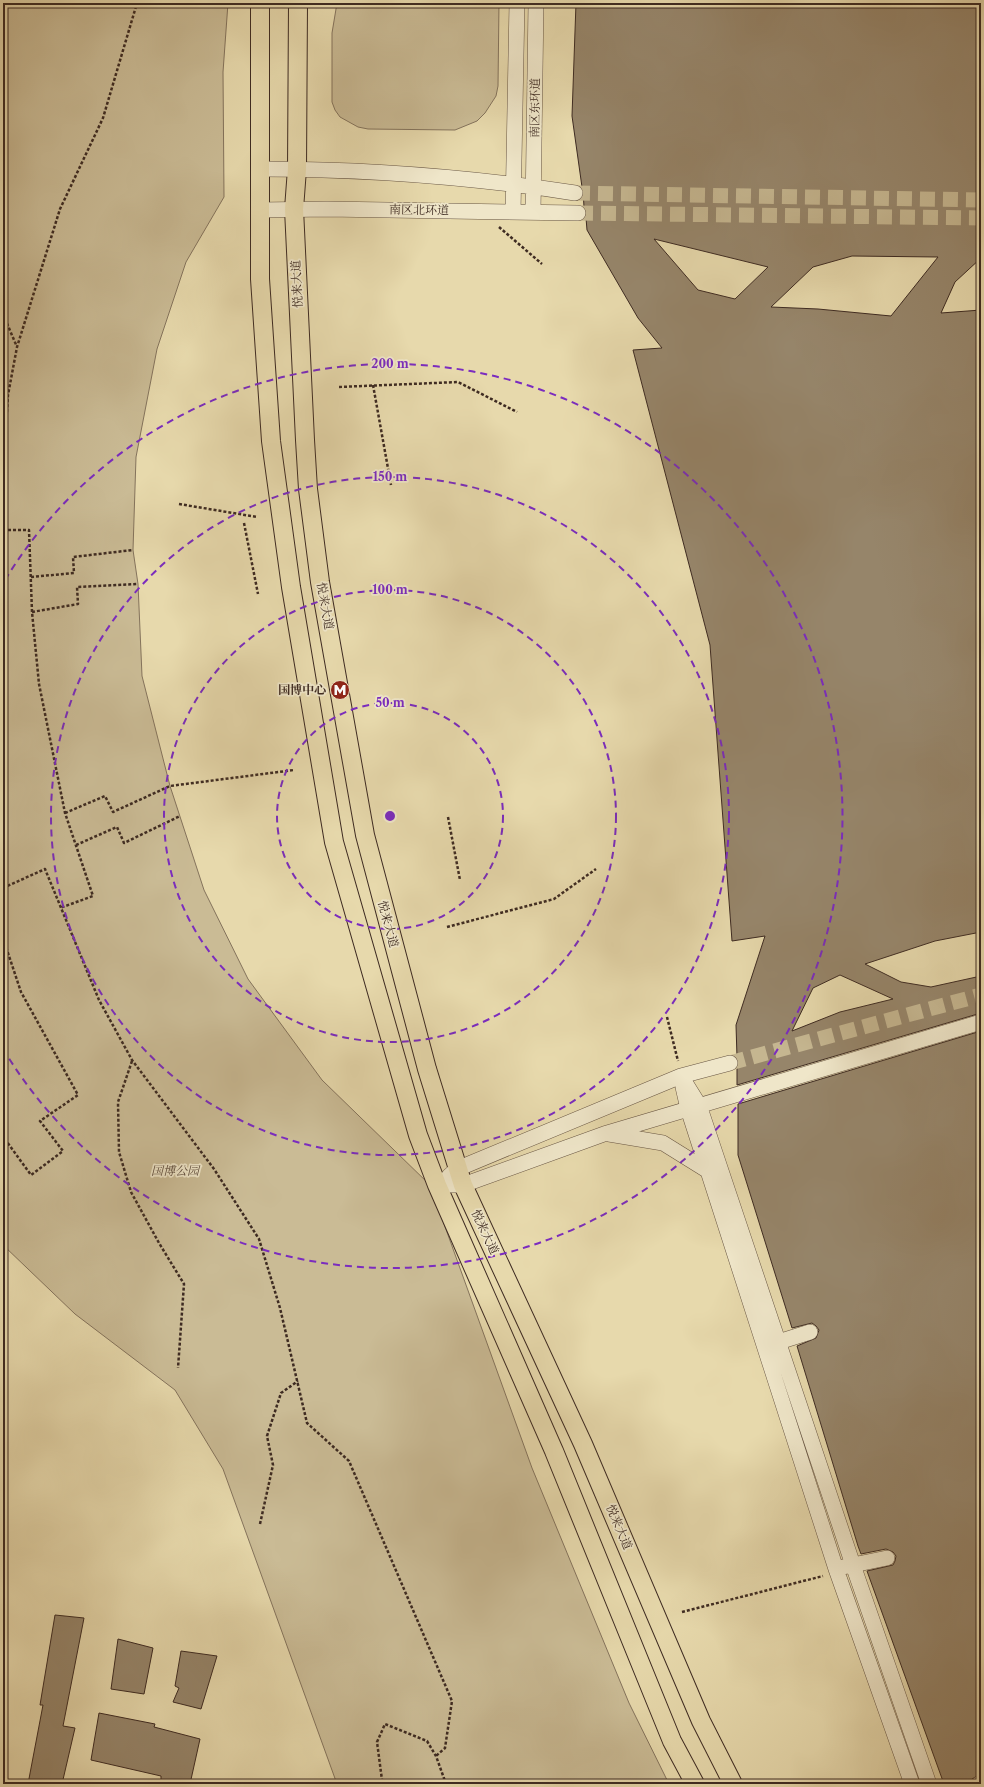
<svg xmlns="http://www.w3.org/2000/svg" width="984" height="1787" viewBox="0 0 984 1787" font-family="'Libre Caslon Text','Noto Serif SC',serif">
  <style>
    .green { fill: #cabb95; stroke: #84735c }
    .building { fill: #96856a; stroke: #3e2b22; fill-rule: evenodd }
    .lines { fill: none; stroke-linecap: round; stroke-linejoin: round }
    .minor-tunnel { stroke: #c5b690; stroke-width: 15; stroke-dasharray: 15 8; stroke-linecap: butt }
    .minor-casing { stroke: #685644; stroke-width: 16 }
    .major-casing { stroke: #3e2b22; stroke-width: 20 }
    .path { stroke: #3e2b22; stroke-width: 2.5; stroke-dasharray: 3 2; stroke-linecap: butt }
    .minor { stroke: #efe6c9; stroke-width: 15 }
    .major { stroke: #e7d9ac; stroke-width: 18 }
    .ring { fill: none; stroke: #7b2cbf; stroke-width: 2; stroke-dasharray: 7 5 }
    .labels { text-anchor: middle; stroke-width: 3.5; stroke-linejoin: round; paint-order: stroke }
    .street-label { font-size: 12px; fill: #3e2b22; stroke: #efe6c9 }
    .poi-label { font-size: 12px; font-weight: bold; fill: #3e2b22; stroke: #efe6c9; text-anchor: end }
    .park-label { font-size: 12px; font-style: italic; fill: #5a4839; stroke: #efe6c9 }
    .centre { fill: #7b2cbf; stroke: #efe6c9; stroke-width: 2 }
    .ring-label { font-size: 12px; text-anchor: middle; font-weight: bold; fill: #7b2cbf; stroke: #efe6c9; stroke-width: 3.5; stroke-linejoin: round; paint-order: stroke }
  </style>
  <rect width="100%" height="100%" fill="#e7d9ac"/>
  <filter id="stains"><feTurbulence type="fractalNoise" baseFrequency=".005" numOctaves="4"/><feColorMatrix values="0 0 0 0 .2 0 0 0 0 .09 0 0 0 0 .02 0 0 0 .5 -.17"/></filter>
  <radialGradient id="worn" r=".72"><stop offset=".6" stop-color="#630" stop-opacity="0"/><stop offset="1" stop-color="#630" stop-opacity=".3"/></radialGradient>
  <!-- green -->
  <path class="green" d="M3,3h225l-5,69 1,125 -38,65 -29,87 -21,108 -3,93 5,34 4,92 28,110 34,104 44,89 74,101 108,105 102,283 97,235 40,81h-332l-114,-315 -48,-79 -100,-76 -72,-69z
    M337,3h162l-1,83 -2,10 -11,17 -8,8 -22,9 -87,-1 -10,-2 -18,-10 -5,-7 -3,-8v-69z"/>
  <!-- building -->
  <path class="building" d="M576,3h405v255l-26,24 -14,31 40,-3v622l-46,9 -70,23 36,18 30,5 50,-11v37l-244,72v-16l2,-8 -2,-4 -1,-32 29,-89 -33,5 -22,-296 -77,-295 29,-2 -24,-30 -51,-88 -1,-12 1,-5 -3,-6 -1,-17 -1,-3 -10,-71zM654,239l53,13 61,15 -33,32 -37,-9zM852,256l86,1 -47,59 -73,-7 -47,-2 42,-40zM840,975l53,24 -53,13 -48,19 21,-43z
    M981,1031v743l-9,5 -2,5h-26l-77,-213 26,-6 2,-4 1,-5 -3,-4 -7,-3 -25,5 -3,-8 -61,-200 19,-8 3,-8 -3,-4 -4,-3 -20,5 -54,-173v-51z
    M55,1615l29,3 -21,108 12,2 -13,56h-34l15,-79h-3z
    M118,1639l35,9 -9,46 -33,-5z
    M181,1651l36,5 -16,53 -28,-7 6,-14 -4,-2z
    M99,1713l56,11 -1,3 46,12 -10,45h-16l-13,-4v-4l-70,-16z"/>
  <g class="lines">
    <!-- minor-tunnel -->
    <path class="minor-tunnel" d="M575,193l406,7
      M578,213l403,5
      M730,1063l251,-68"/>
    <defs>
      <path id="minor" d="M260,169c105,0 211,8 315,24
        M260,210l67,-1 251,4
        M513,212l4,-209
        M533,212l3,-209
        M681,1076l18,29 154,460 76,219
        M683,1087l5,22 148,460 76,215
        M609,1134l54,9 45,28
        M449,1176l8,-7 224,-93 49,-13
        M437,1185h26l141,-51 377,-112
        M769,1345l41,-13
        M843,1567l44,-9
        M979,1784l2,-1"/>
      <path id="major" d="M260,3v276l11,162 20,146 43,255 84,293 19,50 117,266 118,290 23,43
        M298,3l-1,166 -3,40 11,231 3,49 12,93 45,253 62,234 36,116 120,259 118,277 32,63"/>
    </defs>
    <!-- minor casing -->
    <use href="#minor" class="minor-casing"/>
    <!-- major casing -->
    <use href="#major" class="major-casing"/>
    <!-- path -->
    <path class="path" d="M499,227l43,37
      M3,314l14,33
      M373,385l18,100
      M339,387l119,-5 59,30
      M3,472l5,-77 9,-48 43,-138 43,-91 34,-115
      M179,504l78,13
      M244,523l14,71
      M3,530h26l3,82 7,72 26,129 28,83 -33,12
      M31,577l43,-4 -1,-16 60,-7
      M32,612l46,-8 -1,-17 61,-3
      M65,813l40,-17 8,16 57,-26 124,-16
      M448,817l12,63
      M76,845l41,-18 7,16 56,-27
      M3,888l42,-19 54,131 33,60 82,109 45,70 21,69 27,115 42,38 103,240 -7,47 -9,8
      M447,927l107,-28 42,-30
      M3,938l18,54 57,103 -38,26 23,30 -32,24 -24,-33 -4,3
      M667,1017l11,44
      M132,1061l-14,41 1,50 12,40 28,51 25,41 -6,84
      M260,1524l13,-59 -6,-29 14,-43 17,-12
      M682,1612l141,-36
      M371,1784l11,-4 -5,-38 8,-18 42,17 9,15 10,28"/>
    <!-- minor -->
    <use href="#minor" class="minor"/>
    <!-- major -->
    <use href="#major" class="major"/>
  </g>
  <!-- distance rings -->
  <g class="ring">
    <circle cx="390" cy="816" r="113"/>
    <circle cx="390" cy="816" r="226"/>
    <circle cx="390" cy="816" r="339"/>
    <path d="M5 580A452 452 0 1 1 5 1052"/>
  </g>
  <!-- icons -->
  <defs>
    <symbol id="metro-disc" viewBox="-11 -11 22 22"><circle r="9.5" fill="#8f2418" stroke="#efe6c9"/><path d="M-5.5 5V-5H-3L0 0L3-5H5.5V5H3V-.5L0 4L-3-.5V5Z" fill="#fff"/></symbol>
  </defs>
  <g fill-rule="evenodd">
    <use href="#metro-disc" x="329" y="679" width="22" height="22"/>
  </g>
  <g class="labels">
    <!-- street labels -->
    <g class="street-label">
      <text transform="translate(535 108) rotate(-89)" y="4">南区东环道</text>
      <text transform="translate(419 210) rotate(1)" y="4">南区北环道</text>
      <text transform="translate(297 284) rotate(-93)" y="4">悦来大道</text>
      <text transform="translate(325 606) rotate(80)" y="4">悦来大道</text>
      <text transform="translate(388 924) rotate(75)" y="4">悦来大道</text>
      <text transform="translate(485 1232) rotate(65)" y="4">悦来大道</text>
      <text transform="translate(619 1527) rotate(67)" y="4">悦来大道</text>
    </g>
    <!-- poi labels -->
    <g class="poi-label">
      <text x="326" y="694">国博中心</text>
    </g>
    <!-- park labels -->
    <g class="park-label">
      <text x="175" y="1175">国博公园</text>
    </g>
  </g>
  <circle cx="390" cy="816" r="6" class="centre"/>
  <g class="ring-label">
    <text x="390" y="368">200 m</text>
    <text x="390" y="481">150 m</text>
    <text x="390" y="594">100 m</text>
    <text x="390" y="707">50 m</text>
  </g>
  <!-- margin -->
  <rect width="984" height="1787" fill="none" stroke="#e7d9ac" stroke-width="16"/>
  <rect x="4" y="4" width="976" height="1779" fill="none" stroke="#3e2b22" stroke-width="2"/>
  <rect x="8" y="8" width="968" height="1771" fill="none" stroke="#3e2b22"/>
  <rect width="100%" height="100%" filter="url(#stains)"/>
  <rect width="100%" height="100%" fill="url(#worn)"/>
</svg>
